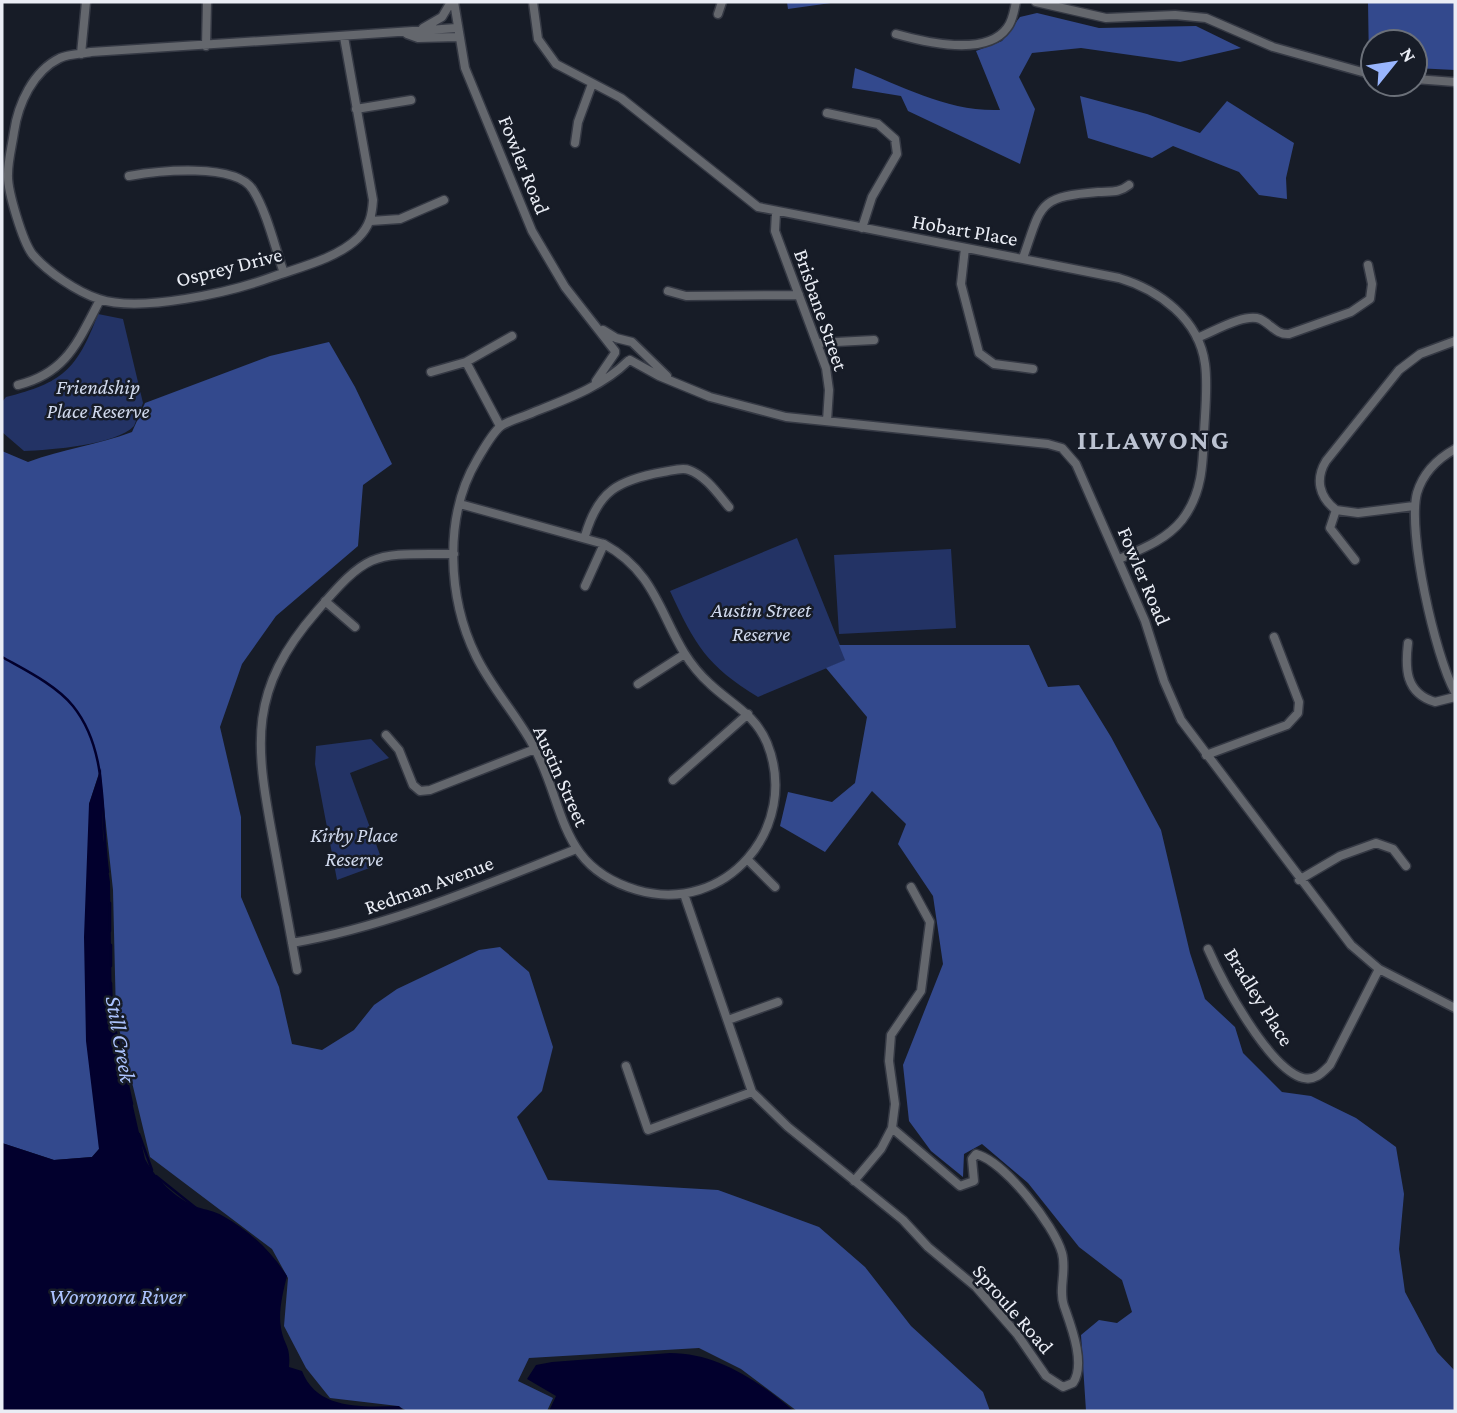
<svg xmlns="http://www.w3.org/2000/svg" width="1457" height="1413" viewBox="0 0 1457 1413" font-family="'Crimson Pro',serif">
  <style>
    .green { fill: #233365 }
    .forest { fill: #33498d }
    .water { fill: #02002d }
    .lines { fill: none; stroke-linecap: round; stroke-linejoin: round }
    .stream { stroke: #02002d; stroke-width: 2.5 }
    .minor-casing { stroke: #353944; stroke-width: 11 }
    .minor { stroke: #64676d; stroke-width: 8 }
    .labels { text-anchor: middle; stroke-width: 5; stroke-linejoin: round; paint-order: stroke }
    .street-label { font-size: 21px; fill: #eaedf5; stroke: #171c27 }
    .park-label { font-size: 21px; font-style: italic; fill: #d0d9ed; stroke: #171c27 }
    .water-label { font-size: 23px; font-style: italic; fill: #acc3fe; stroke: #171c27 }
    .district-label { font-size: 28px; font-weight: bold; letter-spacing: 2px; fill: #bbc2d1; stroke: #171c27 }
  </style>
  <rect width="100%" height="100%" fill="#171c27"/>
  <!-- green -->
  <path class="green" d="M98,314l25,5 20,84 -9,23c-18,19 -83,24 -110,25l-22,-19v-30l4,-5c56,-14 71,-27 92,-83z
    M797,538l49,122 -88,37c-51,-31 -63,-52 -88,-106z
    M951,549l5,79 -117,6 -5,-79z
    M371,739l18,19 -39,15 33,90 -46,17 -22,-116 1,-18z"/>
  <!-- forest -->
  <path class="forest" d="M787,2h51l-50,7z
    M1368,2h87v68l-40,-2v-26h-42v23h-4z
    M1037,13l62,15 97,-2 45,22 -61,14 -99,-14 -49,5 -13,24 16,32 -15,55 -112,-53 -7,-15 -49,-8 3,-20c48,18 92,44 145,42l-24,-59 26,-10 18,-24z
    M1080,96l67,18 53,19 27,-32 67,42 -8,35 1,21 -28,-4 -20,-23 -66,-26 -21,12 -64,-20z
    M329,342l26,45 37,77 -29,21 -5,61 -82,70 -34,48 -22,63 21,90v80l38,90 13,57 30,6 32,-20 20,-25 23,-16 82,-39 21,-3 29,25 24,75 -11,44 -25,26 31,63 170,10 101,37 46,40 46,59 72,66 7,19h-193l-56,-42 -42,-21 -170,10 -11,23 35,17 -6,13h-140l-9,-5 -68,-8 -24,-30 -22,-42 4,-48 -16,-29 -122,-92 -34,-141 -3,-126 -13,-120 -11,34 10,345 -7,8 -38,3 -52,-17v-692l26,11c34,-13 70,-17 104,-30l13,-29 125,-47z
    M839,645h190l19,42 31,-2 32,52 50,93 29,123 15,46 30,28 8,26 39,39 29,4 45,22 40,29 8,47 -5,55 6,43 32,60 18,19v40h-369l-5,-76 18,-15 18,3 15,-11 -10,-32 -43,-33 -51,-64 -46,-39 -18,10 -1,23 -32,-26 -22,-30 -6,-56 40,-101 -10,-68 -35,-52 8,-20 -34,-33 -47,61 -45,-26 8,-34 44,10 23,-19 12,-66 -41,-49 19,-8z"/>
  <!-- water -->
  <path class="water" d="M101,768l2,68 7,46 2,132 33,145c11,20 30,39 52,48 9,3 18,4 26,9 27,15 48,35 64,60 -4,16 -9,36 -6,52 3,18 10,17 8,39l13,4c15,39 60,36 97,35l5,5h-402v-268l52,17 38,-3 7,-8 -13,-108 -2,-104 5,-133z
    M670,1353c48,0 88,28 124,58h-245l7,-15 -29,-17 9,-14 16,-3z"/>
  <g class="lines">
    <!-- stream -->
    <path class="stream" d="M2,657c23,13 54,28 71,49 37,46 27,111 35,166
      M110,903v28
      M111,945v21
      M111,983l1,31 7,32
      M121,1052l11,52
      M139,1134l13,36
      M156,1176l40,32"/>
    <defs>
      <path id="minor" d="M454,2l11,66 67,163 33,56 50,64
        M533,2l5,37 18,25 65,34 137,109 361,71c40,12 80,41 86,86 3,22 0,47 -1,69 -1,32 -2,61 -22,87 -16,20 -40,29 -63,39
        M1036,2l70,16 69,-3 31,3 67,29 100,28
        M718,14l4,-12
        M423,28l19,-11 9,-15
        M407,34l11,4 40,-1
        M896,34c28,8 90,23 111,-6 6,-7 7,-18 9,-26
        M344,37l29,163c-1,15 -3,26 -15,38 -22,21 -58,29 -86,39 -41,15 -132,36 -173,22 -22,-7 -51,-27 -66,-44 -10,-12 -26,-65 -25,-81 0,-14 4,-28 6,-42 4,-28 19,-61 46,-74 9,-4 22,-4 31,-6 122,-7 244,-16 366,-24
        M206,46l1,-44
        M81,54l5,-52
        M1415,79l40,3
        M356,109l55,-9
        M827,113l51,11 17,15 2,15 -25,43 -10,31
        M575,143l3,-21 14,-38
        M129,176c28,-5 107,-14 124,14 14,22 22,58 31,83
        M776,212l-1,19 51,137 3,22 -2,31
        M371,221l29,-2 44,-19
        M965,248l-4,36 18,69 15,11 39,5
        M1023,258c19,-54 14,-61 75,-66 13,-1 21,1 31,-7
        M668,291l18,5 113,-1
        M603,330l13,8 16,4 35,34
        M1197,338c16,-6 47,-25 63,-19 11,5 16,16 29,15l62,-22 19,-13 2,-15 -4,-19
        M817,343l57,-3
        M630,360l29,16 51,21 76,20 262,27 14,4 14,16 69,157 19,60 17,39 170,225 28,24 76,39
        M466,362l34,64
        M431,372l35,-10 46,-26
        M596,381l19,-28
        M18,385c49,-12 60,-44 82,-85
        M1455,449c-18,10 -32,24 -38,44 -10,38 18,163 38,199
        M460,504l144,40c64,35 56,95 106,140 21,20 45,30 57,59 34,84 -41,173 -130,147 -79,-23 -71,-83 -103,-143 -17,-32 -42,-58 -58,-91 -28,-57 -33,-139 1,-196 6,-10 15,-27 24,-34 9,-6 23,-9 33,-14 33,-13 69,-26 94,-51
        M1414,506l-56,7 -22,-3c-17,-13 -21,-31 -10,-49l73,-91 21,-16 35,-13
        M1336,510l-6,18 25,32
        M585,536c13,-45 33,-56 78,-64 8,-1 19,-5 26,-2 17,6 29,24 40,37
        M585,586l19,-42
        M325,601l30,26
        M1408,643c-3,25 -3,50 27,59l20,-5
        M638,684l45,-29
        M386,735l13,15 14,35 7,6 10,-1 105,-41
        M1206,755l81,-30 11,-12 1,-11 -25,-65
        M673,780l75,-66
        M748,860l27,27
        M1299,880l41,-24 36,-13 17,6 13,17
        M684,894l68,198 36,35 115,93 25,27 48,40 41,47 29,42 17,11 10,-4c13,-19 -2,-57 -9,-77 -6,-17 3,-35 -2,-53 -8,-28 -58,-92 -86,-99l-4,5 2,22 -14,5 -68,-58
        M292,943c98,-17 190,-57 282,-93
        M1208,949c14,32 61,120 95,129 12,3 19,-5 27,-13l49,-96
        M297,970c-8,-43 -16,-87 -24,-131 -18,-96 -25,-149 44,-228 53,-62 57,-57 137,-57
        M728,1020l50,-18
        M626,1066l22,64 104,-38
        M854,1181l27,-32 11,-21 3,-24 -6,-43 2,-26 30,-44 9,-69 -19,-35"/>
    </defs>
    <!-- minor casing -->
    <use href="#minor" class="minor-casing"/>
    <!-- minor -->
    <use href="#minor" class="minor"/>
  </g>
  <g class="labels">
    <!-- street labels -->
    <g class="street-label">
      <text transform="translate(524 165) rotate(68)" y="7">Fowler Road</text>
      <text transform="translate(965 230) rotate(10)" y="7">Hobart Place</text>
      <text transform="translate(229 267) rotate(-14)" y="7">Osprey Drive</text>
      <text transform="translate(821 310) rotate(71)" y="7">Brisbane Street</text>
      <text transform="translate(1144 576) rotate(67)" y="7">Fowler Road</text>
      <text transform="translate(561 776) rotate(66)" y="7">Austin Street</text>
      <text transform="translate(429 885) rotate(-20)" y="7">Redman Avenue</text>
      <text transform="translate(1259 997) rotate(58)" y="7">Bradley Place</text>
      <text transform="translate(1013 1309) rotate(49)" y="7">Sproule Road</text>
    </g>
    <!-- park labels -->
    <g class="park-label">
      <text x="98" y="394">Friendship<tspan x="98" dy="24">Place Reserve</tspan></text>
      <text x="761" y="617">Austin Street<tspan x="761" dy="24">Reserve</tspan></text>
      <text x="354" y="842">Kirby Place<tspan x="354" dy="24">Reserve</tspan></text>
    </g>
    <!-- water labels -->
    <g class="water-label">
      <text transform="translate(121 1039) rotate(80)" y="8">Still Creek</text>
      <text x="117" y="1304">Woronora River</text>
    </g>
    <!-- district labels -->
    <g class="district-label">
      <text x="1154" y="449">ILLAWONG</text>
    </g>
  </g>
  <!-- border -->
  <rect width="1457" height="1413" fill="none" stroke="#eaedf5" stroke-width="7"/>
  <!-- north arrow -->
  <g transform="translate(1394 63) rotate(60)"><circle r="33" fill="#171c27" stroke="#6b7079" stroke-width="2"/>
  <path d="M0-5L12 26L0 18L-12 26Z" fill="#99b5fd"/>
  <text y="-10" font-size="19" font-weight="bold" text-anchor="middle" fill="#eaedf5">N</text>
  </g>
</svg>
